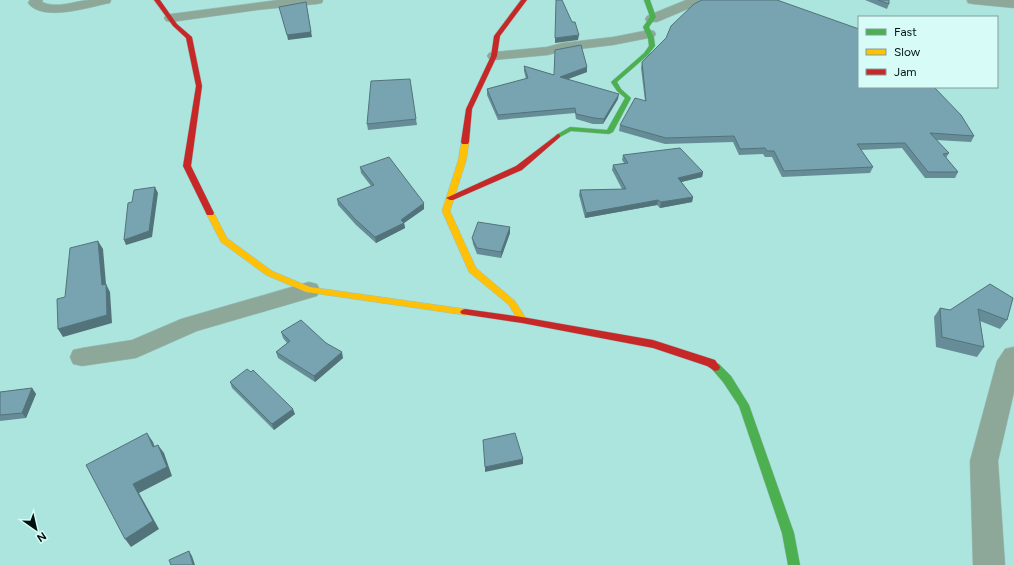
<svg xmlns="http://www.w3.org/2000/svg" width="1014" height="565" viewBox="0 0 1014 565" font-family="Figtree,sans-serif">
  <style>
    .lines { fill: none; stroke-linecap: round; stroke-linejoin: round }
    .street-casing { stroke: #99c1be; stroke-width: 1 }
    .fast-casing { stroke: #99c1be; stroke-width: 1 }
    .slow-casing { stroke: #99c1be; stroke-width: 1 }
    .jam-casing { stroke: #99c1be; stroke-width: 1 }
    .street { fill: #8da898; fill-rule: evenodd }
    .fast { fill: #4caf50; fill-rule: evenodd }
    .slow { fill: #ffc107; fill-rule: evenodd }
    .jam { fill: #c62828; fill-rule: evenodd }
    .wall { fill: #668d97 }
    .shaded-wall { fill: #53737b }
    .building { fill: #77a4b0; stroke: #53737b }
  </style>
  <rect width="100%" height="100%" fill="#ace4de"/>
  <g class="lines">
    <defs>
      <path id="street" d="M30,0h13l-1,2c15,7 32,-1 47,-2 7,0 15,0 22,0l-1,3 -5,1c-18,4 -64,18 -77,-1z
        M278,0h45l-1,3 -5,1 -60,6 -86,12 -5,-1 -2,-3 2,-3 5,-1z
        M686,0h17l-1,3 -45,19h-10l-2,-3 2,-3z
        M967,0h47v8l-41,-4 -5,-1z
        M649,30l5,1 2,3 -2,3 -41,8 -50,6 -15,4 -54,5 -5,-1 -2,-3 2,-3 5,-1 53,-5 15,-4 51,-6z
        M309,282l8,2 3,6 -3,6 -120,35 -61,27 -54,8 -9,-2 -3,-7 3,-7 9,-2 50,-8 49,-21z
        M1014,347v45l-16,69 7,104h-32l-3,-104 27,-100 8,-12z"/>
      <path id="fast" d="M644,0h6l6,17 -7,10 5,11 1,8 -7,9 -31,27 4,7 10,9 -18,34 -4,2 -38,-3 -11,6h-4v-2l14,-8 37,3 18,-32 -8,-7 -6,-9 33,-29 5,-7 -1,-8 -5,-11 7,-10z
        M715,363l4,1 12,12 18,29 45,128 6,32h-12l-6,-32 -43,-127 -16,-24 -13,-15 1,-3z"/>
      <path id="slow" d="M462,140h6l1,2 -3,19 -16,50 26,57 39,33 12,19 -2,2h-6l-10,-17 -40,-33 -27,-61 16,-50z
        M210,210l4,3 13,25 45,33 38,16 155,22 3,1 2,2 -2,2 -3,1 -159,-23 -40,-17 -45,-33 -15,-29z"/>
      <path id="jam" d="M154,0h6l17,24 15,13 10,49 -11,80 23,47 -1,2h-6l-1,-2 -23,-47 13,-80 -10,-48 -13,-12z
        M521,0h6l-27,36 -3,20 -25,53 -3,33 -1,2h-6l-1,-2 5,-33 25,-53 3,-20z
        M558,134l2,1v2l-38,33 -69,30h-3l-4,-2 70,-32z
        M465,309l57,8 131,23 62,20 5,7 -1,3 -4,1 -8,-5 -54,-18 -131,-25 -60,-9 -2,-2 2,-2z"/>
    </defs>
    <!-- street casing -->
    <use href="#street" class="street-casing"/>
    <!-- fast casing -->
    <use href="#fast" class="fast-casing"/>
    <!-- slow casing -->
    <use href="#slow" class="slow-casing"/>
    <!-- jam casing -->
    <use href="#jam" class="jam-casing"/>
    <!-- street -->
    <use href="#street" class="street"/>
    <!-- fast -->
    <use href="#fast" class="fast"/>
    <!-- slow -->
    <use href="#slow" class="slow"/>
    <!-- jam -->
    <use href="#jam" class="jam"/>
  </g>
  <!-- wall -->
  <path class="wall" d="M865,0h24v4l-2,5z
    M642,62l217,25 115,49 -3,6 -35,-2 13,13 -3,5 12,14 -3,6h-30l-23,-30 -41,2 12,17 -3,6 -88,4 -10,-20h-7l-2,-3 -24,1 -6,-13 -68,2 -46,-13 1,-6 25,-24 -4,-33z
    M524,66l30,9 33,-8v5l-19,7 50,20 -15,25h-10l-17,-5 -1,-6 -77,7 -11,-25v-6l39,-10 -2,-8z
    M416,119l1,6 -49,5 -1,-6z
    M623,155l80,17 -1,5 -21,5 12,15 -1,5 -32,6 -3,-3 -72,13 -6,-23 1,-5 42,-1 -10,-19 1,-5 11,-2 -2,-3z
    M360,167l64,42 -20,14 1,5 -29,15 -20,-18 -18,-20 -1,-6 34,-13 -10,-13z
    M510,227v6l-9,25 -24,-4 -4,-10 -1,-6z
    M1013,298l-6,22 -7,9 -20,-8 4,26 -7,10 -41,-10 -2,-30 6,-9 10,2z
    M281,332l45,11 17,15 -28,24 -37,-24 -2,-6 11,-9 -4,-5z
    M230,382l65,32 -21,16 -42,-42z
    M32,388l4,6 -10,24 -26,3v-29z"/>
  <!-- shaded-wall -->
  <path class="shaded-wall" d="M306,2l6,35 -24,3 -1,-5z
    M579,35l-1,5 -23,3v-5z
    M587,67v5l-27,10v-5z
    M619,94l-1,5 -15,25 1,-5z
    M703,172l-1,5 -25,6 1,-5z
    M155,187l3,6 -6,44 -26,8 -2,-5z
    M693,197l-1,5 -32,6 1,-6z
    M658,200l-1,5 -72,13 1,-5z
    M424,203v6l-20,14 1,5 -29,15 -1,-6z
    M510,227v6l-9,25v-6z
    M98,241l5,8 3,35 4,8 2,31 -49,14 -5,-8z
    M342,352l1,6 -28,24 -1,-6z
    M32,388l4,6 -10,24 -4,-5z
    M293,409l2,5 -21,16 -2,-6z
    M147,433l6,9 5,14 -5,-9z
    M158,445l6,8 8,23 -33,17 20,36 -28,18 -6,-8 8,-55z
    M523,459v5l-38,8v-5z
    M189,551l3,5 3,9h-2z"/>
  <!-- building -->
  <path class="building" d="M556,0h6l10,22h3l4,13 -24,3z
    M702,0h75l82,29v58h75l27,28 13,21 -44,-3 19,20 -6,1 15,18h-30l-23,-29 -48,1 16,23 -89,4 -10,-20h-7l-2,-3 -25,1 -6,-13 -68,2 -46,-13 15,-27 11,3 -4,-39 24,-24 5,-12 23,-22z
    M878,0h11v4z
    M306,2l5,30 -24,3 -8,-28z
    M581,45l6,22 -27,10 59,17 -15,25 -10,-1 -18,-4 -1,-6 -77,7 -11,-26 41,-11 -4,-12 30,9 1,-25z
    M410,79l6,40 -49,5 4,-43z
    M680,148l23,24 -25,6 15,19 -32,5 -3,-2 -72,13 -6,-23 46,-1 -13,-24 15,-2 -5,-8z
    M389,157l35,46 -23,17 3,3 -29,14 -20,-18 -18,-20 37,-14 -14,-18z
    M155,187l-6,44 -25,9 4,-37 4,-1 2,-12z
    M478,222l32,5 -9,25 -24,-4 -5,-10z
    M98,241l4,44 4,-1 1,31 -49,14 -1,-30 8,-2 5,-49z
    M990,284l23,14 -6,22 -29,-11 6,38 -42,-10 -2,-29 10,2z
    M301,320l25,23 16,9 -28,24 -38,-24 14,-11 -9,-9z
    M247,369l4,3 2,-2 40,39 -21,15 -42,-42z
    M32,388l-10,25 -22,2v-23z
    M147,433l6,14 5,-2 9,22 -34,17 20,37 -28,18 -39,-74z
    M515,433l8,26 -38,8 -2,-27z
    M189,551l4,14h-22l-2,-5z"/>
  <!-- legend -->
  <rect x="858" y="16" width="140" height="72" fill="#d7fcf7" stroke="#819e9b"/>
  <rect x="866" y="29" width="20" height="6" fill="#4caf50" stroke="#819e9b"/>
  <text x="894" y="36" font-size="12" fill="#001210">Fast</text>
  <rect x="866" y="49" width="20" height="6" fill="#ffc107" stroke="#819e9b"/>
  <text x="894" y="56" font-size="12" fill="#001210">Slow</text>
  <rect x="866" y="69" width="20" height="6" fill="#c62828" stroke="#819e9b"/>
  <text x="894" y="76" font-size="12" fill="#001210">Jam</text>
  <!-- north arrow -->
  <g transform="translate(36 529) rotate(146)" stroke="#d7fcf7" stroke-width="3" paint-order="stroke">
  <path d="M0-3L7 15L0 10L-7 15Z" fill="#001210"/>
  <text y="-6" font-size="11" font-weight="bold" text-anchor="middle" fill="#001210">N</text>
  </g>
</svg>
